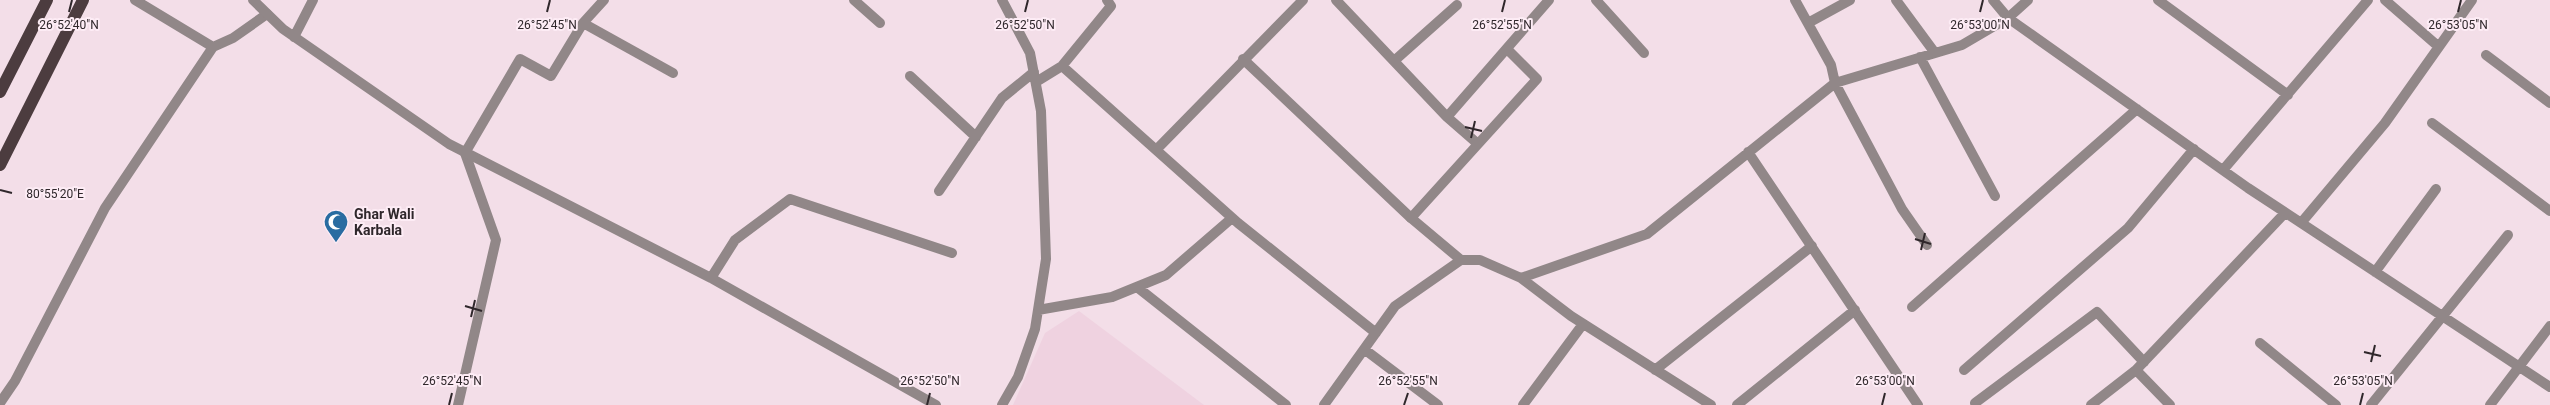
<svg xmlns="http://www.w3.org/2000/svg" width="2550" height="405" viewBox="0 0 2550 405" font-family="Roboto,sans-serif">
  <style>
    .built { fill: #efd2e0 }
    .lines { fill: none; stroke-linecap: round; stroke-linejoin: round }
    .lane { stroke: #918788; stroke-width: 10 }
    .street { stroke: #918788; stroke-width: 10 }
    .primary { stroke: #4c3c3f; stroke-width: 12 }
    .ticks { fill: none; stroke: #2f272b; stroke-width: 2 }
    .labels { text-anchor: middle; stroke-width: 4; stroke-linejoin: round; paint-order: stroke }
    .poi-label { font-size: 14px; font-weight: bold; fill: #2f272b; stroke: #fdecf5; text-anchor: start }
    .ticks-label { font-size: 12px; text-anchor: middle; fill: #2f272b; stroke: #fdecf5; stroke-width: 4; stroke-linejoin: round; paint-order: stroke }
  </style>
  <rect width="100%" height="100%" fill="#f3dee8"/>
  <!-- built -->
  <path class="built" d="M1079,311l125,94h-191l32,-72z"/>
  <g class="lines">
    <!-- lane -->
    <path class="lane" d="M135,0l78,47 20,-9 34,-24
      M1336,0l111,117 31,27
      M1596,0l48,53
      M1394,61l63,-56
      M1447,117l102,-117
      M1411,218l126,-139 -30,-30
      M0,403l15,-22 90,-173 108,-161
      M458,405l38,-165 -31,-87"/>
    <!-- street -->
    <path class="street" d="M253,0l30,29 166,115 262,134 225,127
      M854,0l26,23
      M1795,0l36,65 4,18 67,126 25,36
      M1896,0l39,53
      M1993,0l15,18 240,170 302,199
      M2158,0l130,95
      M2385,0l54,47
      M583,23l21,-23
      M1808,23l42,-23
      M294,37l19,-37
      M2486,55l64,48
      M1920,57l75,139
      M1243,59l168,159 50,42
      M1062,66l176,157 138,110
      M910,76l66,61
      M1036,82l26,-16 49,-60 -4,-6
      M2432,123l118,88
      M1156,150l147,-150
      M1748,152l170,253
      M465,153l55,-94 31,17 32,-53 90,50
      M2223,170l145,-170
      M939,191l63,-93 32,-26
      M2301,223l84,-100 87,-123
      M2375,272l61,-83
      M711,278l24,-38 55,-41 162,54
      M1521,278l50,38 140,89
      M1137,287l149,118
      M1912,307l225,-198
      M1038,310l74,-13 54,-22 66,-57
      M2260,343l76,62
      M1364,349l74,56
      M1655,370l157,-124
      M1964,370l164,-142 66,-79
      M2136,370l34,35
      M1975,403l122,-91 47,50
      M1002,405l16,-28 17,-48 11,-70 -5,-148 -11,-58 -28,-53
      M1324,405l71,-99 66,-46h19l41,18 126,-44 188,-151 127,-38 46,-27 20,-18
      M1523,405l60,-81
      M1737,405l118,-95
      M2091,405l45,-35 149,-157
      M2371,405l137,-170
      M2490,405l60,-79"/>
    <!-- primary -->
    <path class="primary" d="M0,92l47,-92
      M0,165l83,-165"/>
  </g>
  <!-- ticks -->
  <path class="ticks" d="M69,12l3,-12M547,12l3,-12M1025,12l3,-12M1502,12l3,-12M1980,12l3,-12M2458,12l3,-12M1465,127l17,4M1471,138l4,-17M0,190l12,3M1915,239l16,5M1921,250l4,-17M465,306l17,5M471,317l4,-17M2364,352l17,4M2371,362l4,-17M449,405l3,-12M927,405l3,-12M1404,405l4,-12M1882,405l3,-12M2360,405l3,-12"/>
  <!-- icons -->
  <defs>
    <symbol id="mosque-pin" viewBox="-11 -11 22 30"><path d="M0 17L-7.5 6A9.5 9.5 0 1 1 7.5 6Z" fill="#296ca1" stroke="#fdecf5"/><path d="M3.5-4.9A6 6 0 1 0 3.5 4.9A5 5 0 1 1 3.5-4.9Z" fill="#fff"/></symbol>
  </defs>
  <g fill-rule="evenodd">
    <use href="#mosque-pin" x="322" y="208" width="28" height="38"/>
  </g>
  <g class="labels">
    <!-- poi labels -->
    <g class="poi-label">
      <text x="354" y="219">Ghar Wali<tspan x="354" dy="16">Karbala</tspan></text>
    </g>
  </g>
  <g class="ticks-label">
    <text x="1502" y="29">26°52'55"N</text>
    <text x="1980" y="29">26°53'00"N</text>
    <text x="69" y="29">26°52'40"N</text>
    <text x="547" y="29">26°52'45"N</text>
    <text x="1025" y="29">26°52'50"N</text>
    <text x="2458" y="29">26°53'05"N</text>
    <text x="55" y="198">80°55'20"E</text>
    <text x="452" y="385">26°52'45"N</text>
    <text x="930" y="385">26°52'50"N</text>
    <text x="1408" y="385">26°52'55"N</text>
    <text x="1885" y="385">26°53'00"N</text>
    <text x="2363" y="385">26°53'05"N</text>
  </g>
</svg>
